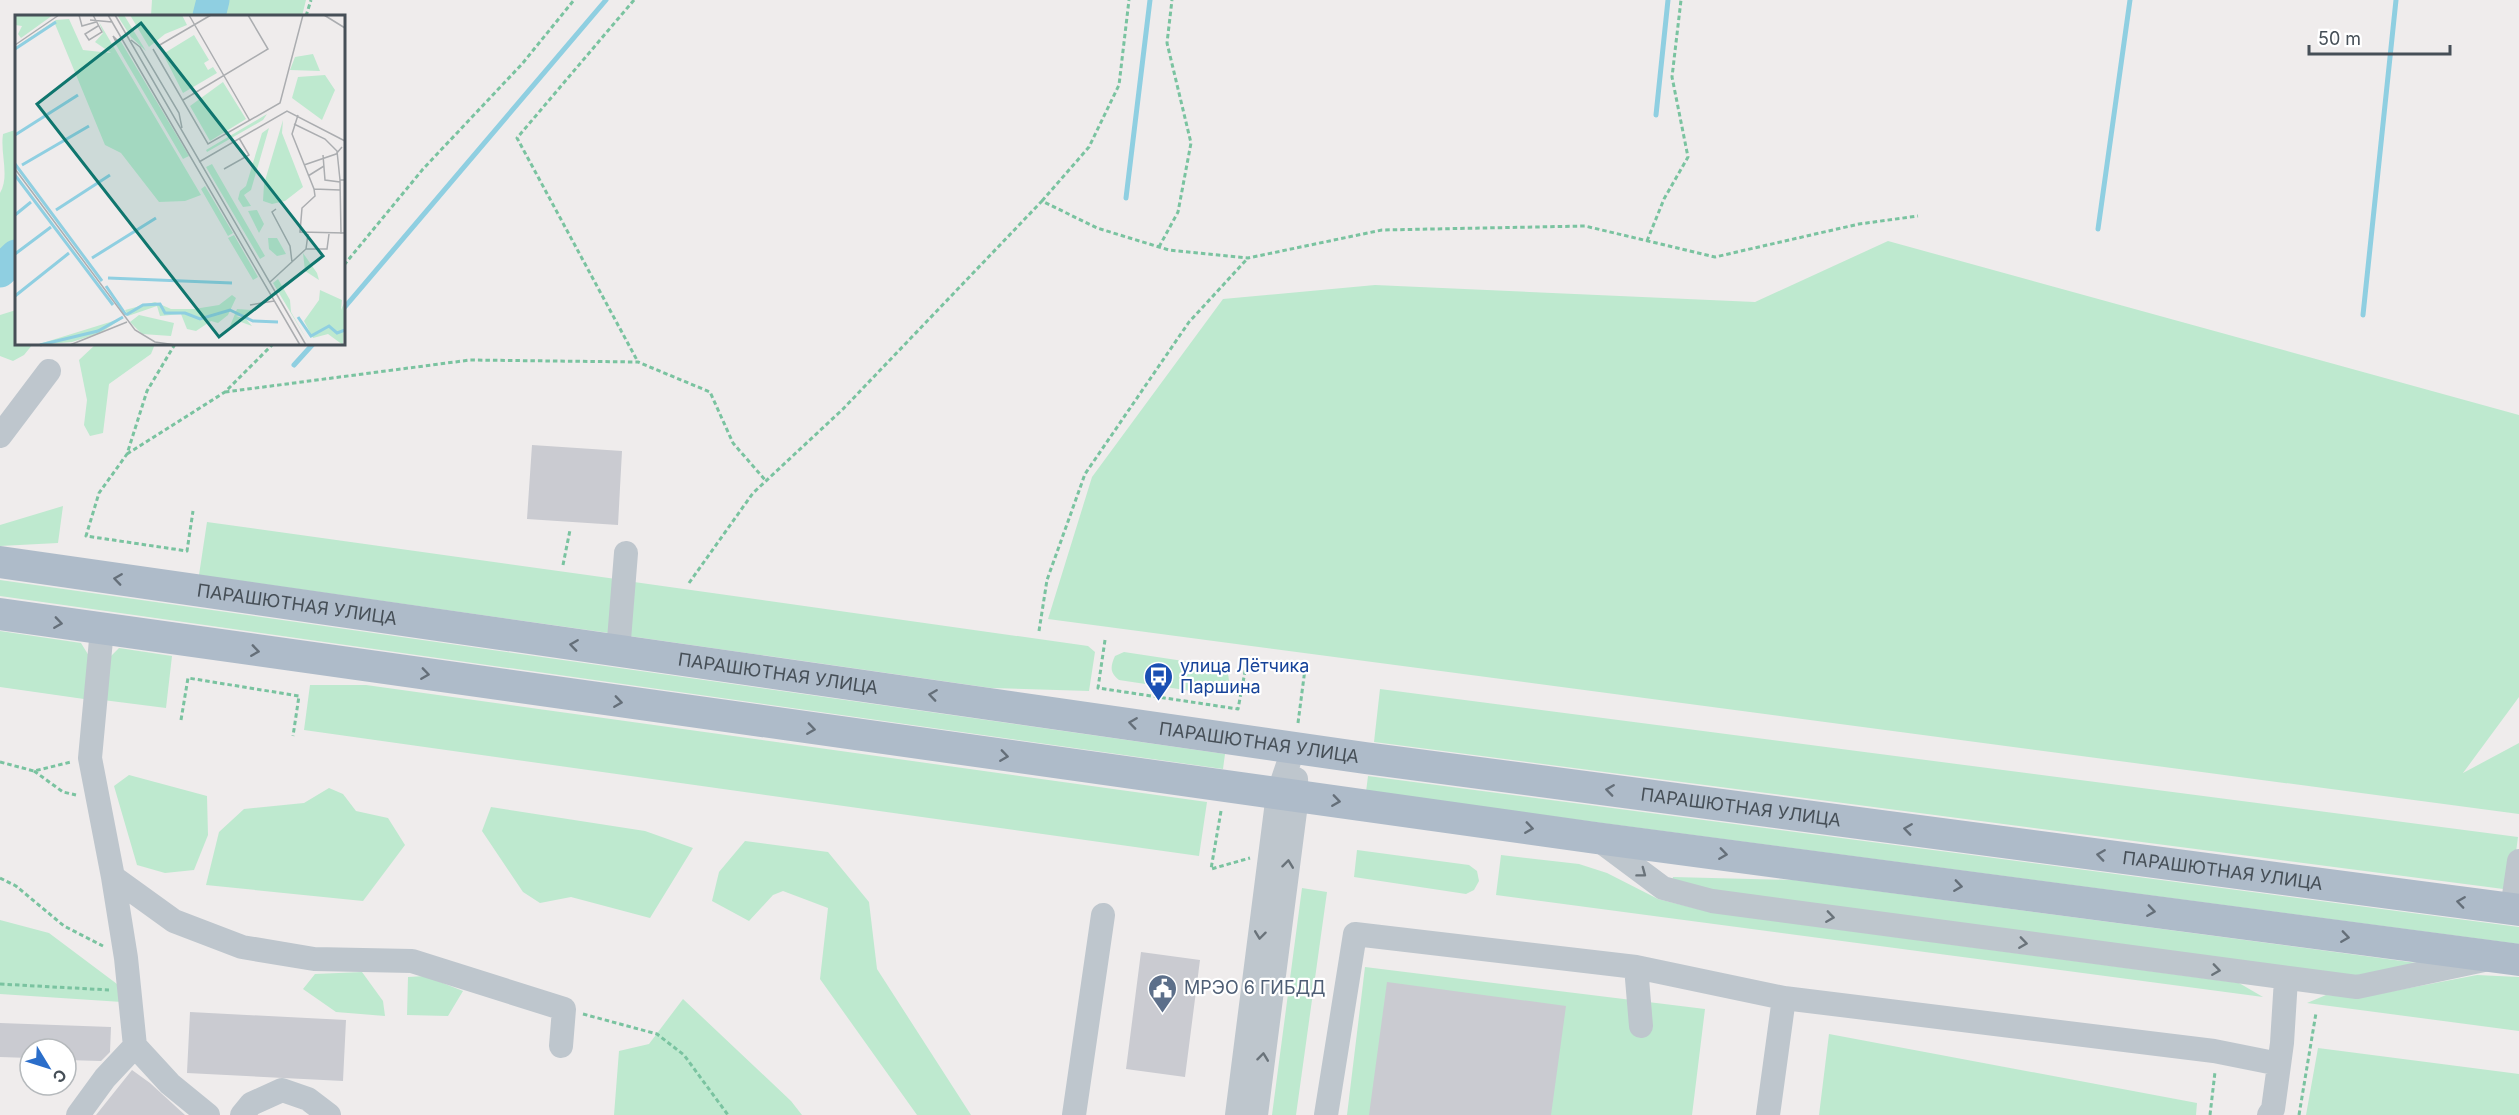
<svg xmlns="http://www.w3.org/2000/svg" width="2519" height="1115" viewBox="0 0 2519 1115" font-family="Inter,sans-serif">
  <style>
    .green { fill: #bee9cf }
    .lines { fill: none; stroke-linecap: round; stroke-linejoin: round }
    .stream { stroke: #8fcfe1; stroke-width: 5 }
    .river { stroke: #8fcfe1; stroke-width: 33 }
    .building { fill: #cacbd1 }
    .path { stroke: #7ac3a0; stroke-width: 3; stroke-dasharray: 4.5 3; stroke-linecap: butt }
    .minor { stroke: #bec6cd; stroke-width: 24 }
    .major { stroke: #aebbc9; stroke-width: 32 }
    .oneway { stroke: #656f79 }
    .oneway2 { stroke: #6a737a }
    .labels { text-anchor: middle; stroke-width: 4.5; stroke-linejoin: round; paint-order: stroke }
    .street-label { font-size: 18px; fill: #464f57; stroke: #fff }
    .transit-label { font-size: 18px; fill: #164399; stroke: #fff; text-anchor: start }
    .service-label { font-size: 18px; fill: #4e5e75; stroke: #fff; text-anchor: start }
    .inset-river { fill: none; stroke: #8fcfe1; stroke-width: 3 }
    .inset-road { fill: none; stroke: #abadb0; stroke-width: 1.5 }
    .view { fill: #0f766e; fill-opacity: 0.15; stroke: #0f766e; stroke-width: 3 }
    .inset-edge { fill: none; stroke: #464f57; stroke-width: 3 }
  </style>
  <rect width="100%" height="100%" fill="#efecec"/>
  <!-- green -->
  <path class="green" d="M152,0h154l-4,16h-151z
    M15,130l1,110 -10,20 -6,3v-70c10,-17 0,-39 3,-59z
    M1888,241l631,174v282l-56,76 56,-30v71l-1471,-195 44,-142 131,-178 152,-14 380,17z
    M16,310v34h17l-9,11 -11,6 -13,-5v-41z
    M96,344h59l-4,10 -42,30 -6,49 -13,3 -6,-11 3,-25 -8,-40z
    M63,506l-5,37 -58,3v-21z
    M207,522l409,57 -7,54 -410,-58z
    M0,580l1225,174 -2,15 -1223,-173z
    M634,582l454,64 7,6 -6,39 -98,-3 -362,-52z
    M0,631l81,12 8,13 -5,43 -84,-12z
    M119,648l53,8 -6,52 -63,-8 6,-42z
    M1124,652l99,15c9,9 8,21 -5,28l-99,-15c-9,-7 -9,-13 -4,-24z
    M310,685h56l841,117 -8,54 -895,-126z
    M1380,689l1138,148 -7,53 -1137,-148z
    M129,775l78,21 1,39 -14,35 -29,3 -28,-8 -23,-79z
    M1368,776l1151,151v17l-1153,-152z
    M329,788l14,6 13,17 32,7 17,27 -42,56 -157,-16 13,-53 25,-23 60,-6z
    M491,807l154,24 48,17 -43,70 -79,-21 -31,6 -17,-11 -41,-61z
    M745,841l83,11 41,50 8,67 94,146h-54l-97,-136 8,-71 -45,-17 -10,4 -24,26 -37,-20 7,-29z
    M1357,850l112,15 8,6 2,10 -5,9 -8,4 -112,-17z
    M1501,855l78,9 28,9 51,26 52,13 529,71 24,14 -767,-102z
    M1673,877l121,3 623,83 -63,13 -666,-89 -16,-6z
    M1302,888l25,4 -31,223h-24z
    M0,920l49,13 72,54 1,15 -122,-8z
    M1365,967l340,42 -13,106h-345z
    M362,972l21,29 2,15 -49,-4 -33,-23 12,-15z
    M2477,975l42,2v54l-212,-28 19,-8 36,2z
    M425,976l38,15 -15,25 -41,-1 1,-38z
    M683,999l108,102 11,14h-188l5,-64 30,-7z
    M1829,1034l368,69 -1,12h-377z
    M2318,1048l201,26v41h-213z"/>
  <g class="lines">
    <!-- stream -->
    <path class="stream" d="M1656,115l12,-115
      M1126,198l24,-198
      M2098,229l32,-229
      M344,308l262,-308
      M2363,315l33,-315
      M294,365l19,-21"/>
    <!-- river -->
    <path class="river" d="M209,16l4,-16
      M0,271l16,-15"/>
  </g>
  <!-- building -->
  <path class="building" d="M532,445l90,6 -4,74 -91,-6z
    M1141,952l59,8 -15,117 -59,-8z
    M1387,982l179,24 -15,109h-182z
    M190,1012l156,8 -3,61 -156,-8z
    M0,1023l111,4 -1,25 -9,9 -35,-1v-11h-36v9l-30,-1z
    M132,1070l18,13 35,32h-89z"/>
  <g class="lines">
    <!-- path -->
    <path class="path" d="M634,0l-117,138 121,224
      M306,16l5,-16
      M1042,201l47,-54 30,-62 10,-85
      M1647,241l17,-42 24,-42 -16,-80 9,-77
      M1159,247l19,-35 13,-69 -24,-100 5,-43
      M344,265l79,-96 99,-105 52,-64
      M175,344l-28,47 -20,63 -28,39 -13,43 101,15 6,-40
      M225,392l245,-32 168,2 72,30 23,51 33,38
      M127,454l98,-62 48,-48
      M563,565l7,-35
      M689,583l64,-90 90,-84 199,-208 55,27 72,22 79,8 134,-28 203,-4 130,31 144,-33 59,-8
      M1039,631l8,-51 38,-106 104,-152 59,-64
      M1105,640l-7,48 140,21 9,-48
      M181,720l7,-42 111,18 -6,40
      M1298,723l7,-54
      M0,762l34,9 37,-9
      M34,771l29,21 13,3
      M1221,811l-10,58 39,-11
      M0,878l16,8 48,40 39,20
      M0,984l109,6
      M583,1014l74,20 27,21 44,60
      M2210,1115l5,-43
      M2299,1115l17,-102"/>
    <!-- minor -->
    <path class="minor" d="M0,436l49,-65
      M102,629l-12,129 23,119 13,81 9,88 35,38 38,31
      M618,652l8,-99
      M1596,838l67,50 49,13 645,86 127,-27
      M113,877l61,44 68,26 72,12 98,2 152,48 -3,37
      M2512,909l7,-48
      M1636,967l5,59
      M78,1115l27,-37 30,-32
      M242,1115l9,-11 31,-14 26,9 21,16
      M1074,1115l29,-200
      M1237,1115l41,-321 16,-47
      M1256,1115l41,-319 -1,-17
      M1326,1115l29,-181 281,33 148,31 430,53 65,13
      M1768,1115l16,-117
      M2269,1115l4,-6 9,-66 4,-64"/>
    <!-- major -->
    <g class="major">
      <path id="s1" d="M0,562l1365,196 1154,152"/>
      <path d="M0,614l1596,224 923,122"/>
    </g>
  </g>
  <!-- one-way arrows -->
  <defs><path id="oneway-chevron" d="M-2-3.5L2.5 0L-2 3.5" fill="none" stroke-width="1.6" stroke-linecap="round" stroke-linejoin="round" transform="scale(1.5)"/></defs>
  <g class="oneway">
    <use href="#oneway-chevron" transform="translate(118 579) rotate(-172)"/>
    <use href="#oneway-chevron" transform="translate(58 623) rotate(8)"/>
    <use href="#oneway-chevron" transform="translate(574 645) rotate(-172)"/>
    <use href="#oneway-chevron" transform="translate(255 651) rotate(8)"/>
    <use href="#oneway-chevron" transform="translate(425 674) rotate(8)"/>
    <use href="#oneway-chevron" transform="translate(933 695) rotate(-172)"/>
    <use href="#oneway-chevron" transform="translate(618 702) rotate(8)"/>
    <use href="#oneway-chevron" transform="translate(1133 723) rotate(-172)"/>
    <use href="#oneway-chevron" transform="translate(811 729) rotate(8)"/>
    <use href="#oneway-chevron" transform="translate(1004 756) rotate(8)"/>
    <use href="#oneway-chevron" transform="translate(1610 790) rotate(-172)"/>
    <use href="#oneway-chevron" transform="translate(1336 801) rotate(8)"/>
    <use href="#oneway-chevron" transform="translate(1529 828) rotate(8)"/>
    <use href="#oneway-chevron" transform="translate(1908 829) rotate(-172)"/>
    <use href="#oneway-chevron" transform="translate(1723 854) rotate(8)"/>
    <use href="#oneway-chevron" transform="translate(2101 855) rotate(-172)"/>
    <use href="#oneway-chevron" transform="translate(1958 886) rotate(8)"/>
    <use href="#oneway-chevron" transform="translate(2461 902) rotate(-172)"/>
    <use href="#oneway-chevron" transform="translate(2151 911) rotate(8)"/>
    <use href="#oneway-chevron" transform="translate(2345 937) rotate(8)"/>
  </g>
  <g class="oneway2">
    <use href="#oneway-chevron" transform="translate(1288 864) rotate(-83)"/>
    <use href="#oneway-chevron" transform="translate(1642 873) rotate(37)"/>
    <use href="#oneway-chevron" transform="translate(1830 917) rotate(8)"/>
    <use href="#oneway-chevron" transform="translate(1260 935) rotate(97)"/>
    <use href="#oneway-chevron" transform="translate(2023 943) rotate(8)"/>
    <use href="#oneway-chevron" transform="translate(2216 970) rotate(8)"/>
    <use href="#oneway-chevron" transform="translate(1263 1057) rotate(-83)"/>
  </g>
  <!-- icons -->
  <defs>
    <symbol id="bus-pin" viewBox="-11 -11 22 30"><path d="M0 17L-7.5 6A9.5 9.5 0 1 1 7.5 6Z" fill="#1a4fb4" stroke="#fff"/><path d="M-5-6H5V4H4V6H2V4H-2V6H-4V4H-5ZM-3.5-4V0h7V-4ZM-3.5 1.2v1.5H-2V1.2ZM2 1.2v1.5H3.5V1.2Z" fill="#fff"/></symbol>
    <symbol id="civic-pin" viewBox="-11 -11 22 30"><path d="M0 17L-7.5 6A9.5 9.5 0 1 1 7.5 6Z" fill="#5c6f8a" stroke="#fff"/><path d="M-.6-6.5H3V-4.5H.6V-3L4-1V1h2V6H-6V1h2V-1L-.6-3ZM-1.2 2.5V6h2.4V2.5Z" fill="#fff"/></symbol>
  </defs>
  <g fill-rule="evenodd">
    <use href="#bus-pin" x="1142" y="660" width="33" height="45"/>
    <use href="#civic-pin" x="1146" y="972" width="33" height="45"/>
  </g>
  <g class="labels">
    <!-- street labels -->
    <g class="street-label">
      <text dy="6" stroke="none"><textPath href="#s1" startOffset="300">ПАРАШЮТНАЯ УЛИЦА</textPath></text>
      <text dy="6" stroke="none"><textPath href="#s1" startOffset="786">ПАРАШЮТНАЯ УЛИЦА</textPath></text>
      <text dy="6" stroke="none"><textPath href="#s1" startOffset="1272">ПАРАШЮТНАЯ УЛИЦА</textPath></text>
      <text dy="6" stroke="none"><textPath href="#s1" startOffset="1758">ПАРАШЮТНАЯ УЛИЦА</textPath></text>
      <text dy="6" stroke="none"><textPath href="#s1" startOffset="2244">ПАРАШЮТНАЯ УЛИЦА</textPath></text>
    </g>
    <!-- transit labels -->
    <g class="transit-label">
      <text x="1180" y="672">улица Лётчика<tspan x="1180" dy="21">Паршина</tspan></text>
    </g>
    <!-- service labels -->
    <g class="service-label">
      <text x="1184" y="994">МРЭО 6 ГИБДД</text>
    </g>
  </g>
  <!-- overview -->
  <g transform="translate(15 15)">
    <rect width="330" height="330" fill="#efecec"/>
    <path d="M0,0h38l-32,23 -3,-4 4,-8 -7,-1zM102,0h7l22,36 -15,-14zM115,0h52l5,10 -22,9 -16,13zM54,4l14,31 28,3 -16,-11 8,-9 -4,-11 102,173 -16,6 -26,1 -38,-49 -16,-8 -50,-121 -36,21 37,-25zM179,20l15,25 -5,3 4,7 5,-3 4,6 -34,20 -20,-39zM105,25l69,116 -6,3 -68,-116zM298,39l7,17 -30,-1 5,-13zM310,60l10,15 -13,30 -30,-22 6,-21zM208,67l23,37 -36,22 -20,-35zM252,99l-4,6 -56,32 -1,-2zM268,105l-1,13 21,54 -18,14 -13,3 -9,-3 1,-17zM254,113l-18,62 -7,5 7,11 -8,1 -5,-8 2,-8 6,-5 16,-53zM197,149l53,92 -5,3 -54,-92zM190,171l28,47 -5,3 -27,-47zM242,195l7,14 -5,9 -11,-22zM219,220l24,42 -5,3 -25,-42zM253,223h9l9,16 -9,2 -8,-7zM288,238l14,20 2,7 -14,-9zM263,264l12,21 1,12 19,33 -37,-62zM305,275l22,10 -1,10 4,-9 -2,44 -15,-11 -15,4 -9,-17 15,-21zM217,280l4,3 -8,17 -10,8 -7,-2 -15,10 -9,-2 -6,-15 -21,2 -3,-10 -29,10 -3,-6 30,-8 16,7h23l25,-4zM222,294l15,1 -1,4 -15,2 10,3 6,7 -11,-4 -11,4zM124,300l35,8 -3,13 -29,-2 -12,-12zM108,303l-23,15 -28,9 -36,3z" fill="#bee9cf"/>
    <path class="inset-river" d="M0,34l41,-27M0,120l63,-40M0,149l87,117M7,150l67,-39M0,160l98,130M41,195l54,-35M0,200l16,-13M0,239l36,-27M77,243l64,-40M93,263l124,5M91,271l20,29M0,281l54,-43M111,300l17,-10 17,-1 5,9h20l15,6 30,-9 23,11 25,1M283,302l13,19 18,-10 8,7 8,-3M25,330l58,-14 25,-14"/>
    <path class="inset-road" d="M64,0l3,11 14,-4M78,0l9,17 -13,8 -4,-6 13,-8M93,0l192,330M100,0l191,330M174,0l61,106M309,0l21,13M75,5l22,2M116,25l9,7 39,66 3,15M103,26l-5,-5 3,6 6,-3M0,30l44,-30M143,31l53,-31M138,34l55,95 72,-41 23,-88M168,85l85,-51 -20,-34M283,100l-6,19 22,55 1,7 -13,12 -2,24 45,1M279,109l31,15 12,12 3,29M308,140l2,25 15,2M184,147l88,-51 58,30M289,150l32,-11 6,-7M0,154l120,161 20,12 21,3M209,154l25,-14 -10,-17M293,161l16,-10M299,174l26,1M261,194l-4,3 18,34 2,16M326,219l-1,-54h5M291,234h21l2,-15M255,267l36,-33 2,-15M235,290l24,-4M55,330l57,-23"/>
    <path class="view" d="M126,8l182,233 -104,81 -182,-233z"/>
    <rect width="330" height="330" class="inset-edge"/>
  </g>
  <!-- north arrow -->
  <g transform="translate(48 1067) rotate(128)"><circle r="28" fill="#ffffff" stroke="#b5b9bc" stroke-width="1.5"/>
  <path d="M0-4.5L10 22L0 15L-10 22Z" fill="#2b6eca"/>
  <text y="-9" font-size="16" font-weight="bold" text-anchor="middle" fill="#464f57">С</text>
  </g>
  <!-- scale -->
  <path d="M2309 45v9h141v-9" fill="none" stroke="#464f57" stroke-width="3"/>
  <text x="2318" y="45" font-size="18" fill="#464f57" stroke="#ffffff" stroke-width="4.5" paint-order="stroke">50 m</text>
</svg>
